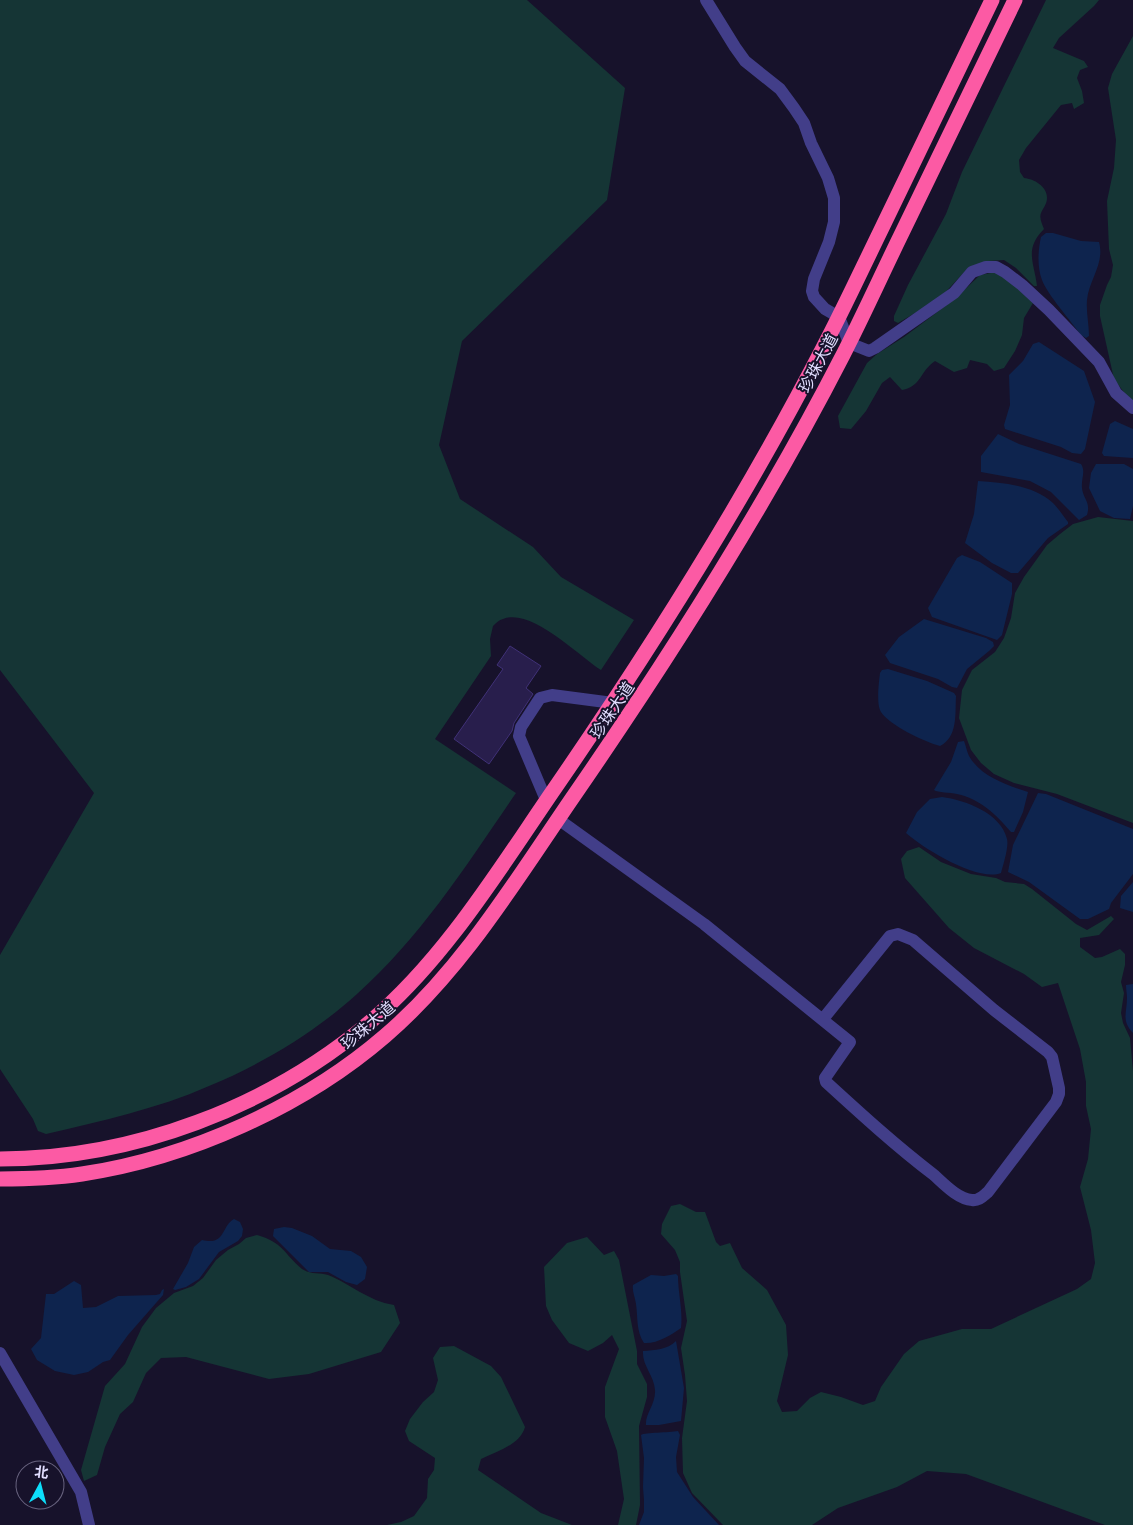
<svg xmlns="http://www.w3.org/2000/svg" width="1133" height="1525" viewBox="0 0 1133 1525" font-family="Montserrat,'Noto Sans SC',sans-serif">
  <style>
    .green { fill: #153535 }
    .water { fill: #0e244e }
    .building { fill: #281e4c; stroke: #403177 }
    .lines { fill: none; stroke-linecap: round; stroke-linejoin: round }
    .minor { stroke: #423e89; stroke-width: 12 }
    .highway { stroke: #fc5aa4; stroke-width: 15 }
    .labels { text-anchor: middle; stroke-width: 4; stroke-linejoin: round; paint-order: stroke }
    .street-label { font-size: 16px; fill: #e1ddfe; stroke: #17122b }
  </style>
  <rect width="100%" height="100%" fill="#17122b"/>
  <!-- green -->
  <path class="green" d="M0,0h527l98,88 -18,112 -145,141 -23,104 21,54 73,48 28,30 73,43 -33,50c-22,-14 -70,-63 -98,-51 -4,1 -7,4 -10,7l-3,13 1,17 -56,83 81,54c-48,70 -95,144 -159,201 -43,39 -95,70 -148,92 -52,23 -108,35 -163,48l-8,-3 -5,-12 -33,-50v-114l94,-162 -94,-123z
    M1046,0h53l-5,6 -35,32 -6,10 31,13 4,6 -8,3 -3,8 5,13 2,12 -10,6 -2,-6 -11,2 -35,43 -7,12 1,12 4,6c10,1 23,8 23,20 0,6 -4,10 -6,15 -2,5 1,11 3,16 -20,20 -10,33 -7,57h-3l-18,-18 -12,-8 -15,1 -20,6 -30,32 -41,24 -4,-2v-5l14,-31 38,-71 16,-42z
    M1133,36v364l-7,-5 -12,-16 -14,-63v-11l7,-20 4,-8 2,-12 -4,-16 -2,-48 7,-33 2,-28 -8,-52 4,-14z
    M996,272l8,4 29,27 -9,15 -2,17 -7,16 -11,17 -10,3 -7,-7 -17,-4 -3,8 -13,4 -19,-11c-15,10 -14,26 -33,29l-12,-13 -8,6 -16,28 -15,18 -11,-1 -2,-12 29,-53 10,-9 27,-17 52,-39 24,-23z
    M1098,517l35,4v302l-76,-29 -43,-11 -20,-9 -13,-11 -10,-13 -12,-32 3,-28 10,-20 23,-18 9,-14 7,-20 4,-25 9,-16 23,-32 13,-11 13,-10z
    M919,847l22,15 30,12 25,4 9,4 19,2 8,5 44,35 11,6 24,-14 3,3 -15,16 -19,3v9l15,11 7,-1 18,-8 5,5v11l-4,17 3,11 -3,20 2,10 7,15 3,33v454h-28l-139,-51 -39,-3 -30,16 -59,21 -26,17h-89l-31,-32 -9,-20 -1,-35 5,-37 -2,-26 -4,-27 6,-27 -7,-49v-10l-5,-12 -14,-16 1,-10 9,-18 9,-2 16,8h9l11,30 4,4 10,-3 12,25 25,22 19,35 2,30 -11,46 5,11 15,-1 13,-13 11,-6 20,5 22,8 12,-4 6,-14 23,-33 15,-13 43,-12h29l86,-40 14,-10 4,-16 -4,-33 -11,-43 8,-28 3,-30 -5,-23v-24l-6,-33 -22,-66 -16,4 -18,-13 -50,-26 -25,-20 -44,-50 -4,-19 6,-8z
    M257,1235c27,8 26,18 45,34 9,6 17,3 26,6 23,9 40,26 66,30l6,18 -19,29 -72,22 -40,5 -83,-22 -25,1 -15,15 -13,29 -13,12 -15,33 -8,28 -13,6 -3,-11 24,-84 20,-22 17,-37 14,-19 18,-15 19,-7 10,-8 13,-18 12,-10 11,-6 7,-6z
    M587,1237l17,18 10,-4 5,9 18,91v13l10,20v13l-8,29 1,79 -4,20h-18l6,-26 -7,-48 -12,-34v-30l14,-38 -7,-14 -9,8 -15,8 -19,-8 -17,-23 -6,-14 -2,-39 23,-24z
    M454,1346l37,20 10,11 24,50c-5,18 -28,24 -44,32l-3,11 63,43 31,12h-185l14,-3 13,-6 13,-18 1,-19 6,-9 1,-12 -26,-17 -4,-10 5,-12 13,-17 11,-10 4,-12 -5,-22 7,-11z"/>
  <!-- water -->
  <path class="water" d="M1046,233h7l28,8 18,1c6,22 -10,37 -12,58 -1,12 2,24 2,36l-3,2 -5,-3c-10,-14 -34,-41 -39,-55 -5,-13 -4,-30 -1,-43z
    M1039,342l45,29 11,31 -10,47 -4,5 -9,-1 -11,-6 -56,-18 -1,-4 6,-20 -1,-30 14,-14 10,-17z
    M1115,421l18,8v29l-29,-2 -2,-3 8,-29z
    M998,434l21,10 62,20c5,8 0,14 1,24 1,11 9,14 5,27l-8,5 -28,-28 -21,-11 -49,-9v-16z
    M1096,464h28l9,5v37l-3,13 -16,-1 -14,-7 -11,-23 2,-15z
    M978,481c27,2 54,4 75,22 6,6 10,13 15,19v2l-20,14 -30,35h-7l-19,-10 -27,-20 9,-29z
    M962,555l18,7 32,21v11l-10,41 -5,5 -65,-23 -4,-9 29,-50z
    M924,619l62,19 7,4 1,4 -5,5 -22,18 -10,19 -5,-1 -14,-8 -48,-16 -5,-8 14,-18z
    M888,669l39,12 27,12 2,3c-1,18 2,41 -16,50 -15,-4 -51,-21 -59,-34 -5,-8 -2,-30 -1,-39l2,-3z
    M964,741c2,5 3,11 5,15 12,21 38,29 59,36l-5,20 -9,20h-3c-15,-18 -31,-33 -54,-38 -7,-2 -19,-1 -23,-4l17,-28 7,-20z
    M1038,793l8,1 87,35v45l-22,29 -2,6 -21,10h-8l-51,-37 -21,-10 5,-27z
    M942,797c23,3 59,16 65,42 2,8 -4,26 -6,34 -23,9 -77,-24 -95,-40l11,-21 13,-13z
    M1133,882v30l-13,-4 1,-12z
    M1133,984v49c-12,-13 -6,-20 -6,-35 0,-4 -1,-9 -1,-13z
    M234,1219l6,3 3,7 -1,7 -4,5 -19,11 -20,27 -13,8 -11,3 -2,-1 15,-26 6,-16 8,-7c24,6 19,-14 32,-21z
    M284,1227l8,1 20,8 18,13 21,2 10,6 6,10 -2,12 -8,6 -11,-3 -18,-10h-19l-36,-36 1,-7z
    M676,1274l2,2c0,17 5,34 3,52 -10,7 -24,16 -37,15 -8,-12 -6,-25 -8,-39 -1,-7 -4,-13 -3,-19l18,-10 13,1z
    M74,1281l7,4 2,23 13,-1 22,-11 38,-1 4,-1 2,-4 2,-1 -1,6 -35,40 -18,25 -7,2 -15,10 -14,3 -19,-4 -18,-11 -6,-11 10,-11 5,-44h8z
    M676,1341l8,47 -3,33 -22,4h-13c-1,-11 10,-21 9,-35 -1,-15 -13,-24 -12,-39 12,-1 24,-1 33,-10z
    M678,1431l2,4 -4,22 1,15 16,25 26,28h-80l5,-13v-12l-1,-13 1,-29 -3,-23c4,-3 28,-2 37,-4z"/>
  <!-- building -->
  <path class="building" d="M510,646l31,20 -15,22 7,6 -19,29 -2,8 -23,33 -35,-25 49,-70 -6,-4z"/>
  <g class="lines">
    <!-- minor -->
    <path class="minor" d="M706,0l29,47 10,14 35,28 14,19 10,15 7,20 17,35 6,20v24l-5,20 -15,37 -2,12 2,6 11,12 14,8 10,26 20,8 6,-3 79,-55 18,-21 14,-5h10l9,5 17,13 27,25 50,52 17,31 17,15
      M546,800l-27,-64 2,-9 19,-29 12,-3 61,8
      M558,819l146,105 146,118 -25,36 1,4c35,32 70,64 108,93 10,9 24,24 38,25 7,1 11,-4 16,-8l68,-90 3,-8v-6l-7,-31 -4,-5 -54,-42 -81,-70 -15,-6 -8,2 -67,83
      M0,1353l81,139 8,33"/>
    <!-- highway -->
    <path class="highway" d="M0,1159c133,0 269,-52 370,-137 75,-63 130,-154 185,-234 97,-141 189,-287 268,-440 20,-38 38,-77 57,-116 37,-77 75,-155 112,-232
      M0,1179c27,0 55,-1 82,-5 107,-16 222,-68 303,-138 77,-66 131,-156 188,-239 98,-142 191,-288 270,-442 20,-39 38,-79 57,-118 38,-79 76,-158 115,-237"/>
  </g>
  <g class="labels">
    <!-- street labels -->
    <g class="street-label">
      <text transform="translate(818 363) rotate(-62)" y="6">珍珠大道</text>
      <text transform="translate(612 710) rotate(-56)" y="6">珍珠大道</text>
      <text transform="translate(368 1025) rotate(-40)" y="6">珍珠大道</text>
    </g>
  </g>
  <!-- north arrow -->
  <g transform="translate(40 1485) rotate(7)"><circle r="24" fill="#17122b" stroke="#68637f"/>
  <path d="M0-4L9 19L0 12L-9 19Z" fill="#0ddefa"/>
  <text y="-8" font-size="14" font-weight="bold" text-anchor="middle" fill="#e1ddfe">北</text>
  </g>
</svg>
